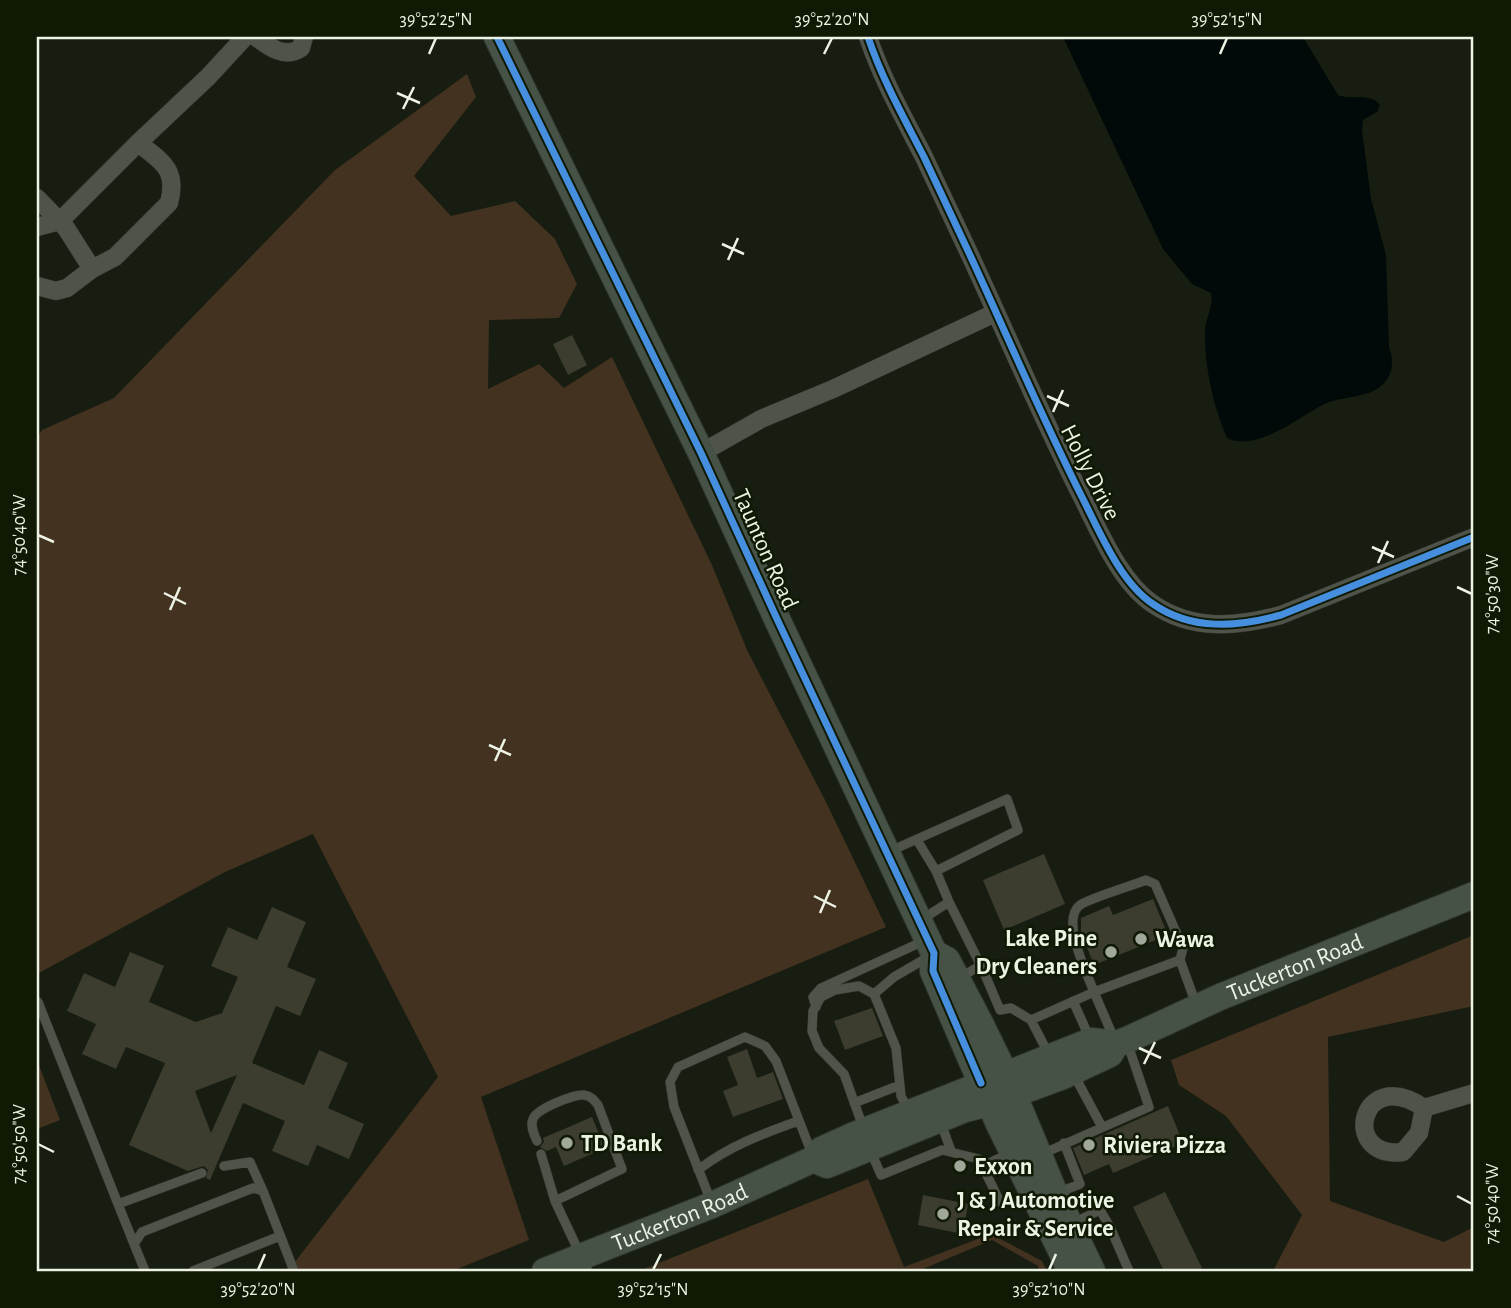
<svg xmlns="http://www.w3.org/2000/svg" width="1511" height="1308" viewBox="0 0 1511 1308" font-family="'Alegreya Sans',sans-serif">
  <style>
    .green { fill: #433220 }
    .water { fill: #020a09 }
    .building { fill: #3c3d2f; fill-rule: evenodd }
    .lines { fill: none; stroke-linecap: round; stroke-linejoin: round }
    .lane-casing { stroke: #31352c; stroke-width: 10 }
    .street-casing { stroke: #31352c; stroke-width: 19 }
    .secondary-casing { stroke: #31352c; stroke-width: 28 }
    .lane { stroke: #4f5349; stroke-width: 9 }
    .street { stroke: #4f5349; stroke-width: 18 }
    .secondary { stroke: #475247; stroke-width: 26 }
    .cycleway-casing { stroke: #0f1903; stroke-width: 11 }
    .cycleway { stroke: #468fdf; stroke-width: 7 }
    .ticks { fill: none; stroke: #ecf3e4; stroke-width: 2.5 }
    .poi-dot { fill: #a1a89a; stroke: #0f1903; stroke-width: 2.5 }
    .labels { text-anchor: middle; stroke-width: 5; stroke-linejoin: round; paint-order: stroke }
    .street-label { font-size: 24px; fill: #ecf3e4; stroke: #0f1903 }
    .poi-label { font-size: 24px; font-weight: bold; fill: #ecf3e4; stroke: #0f1903; text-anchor: start }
    .neatline { fill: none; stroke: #ecf3e4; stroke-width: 2.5 }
    .ticks-label { font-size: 18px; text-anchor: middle; fill: #ecf3e4 }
  </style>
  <rect width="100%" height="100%" fill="#171d10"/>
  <!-- green -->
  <path class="green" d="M467,74l9,23 -62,79 37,40 64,-15 40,38 22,45 -18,34 -70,2 -1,69 51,-25 25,24 48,-31 99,206 37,89 78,150 60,125 -405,170 48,143 -77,31h-173l12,-4 147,-190 -125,-243 -88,38 -188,102v-537l5,-7 72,-32 221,-228z
    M1474,935v71l-146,31 2,164 114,41 30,-15v44h-201l29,-56 -76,-99 -47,-31 -8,-25z
    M37,1060l23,60 -23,9z
    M868,1179l36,88 87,-33 51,27 5,10h-8l-1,-5 -46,-26 -74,31h-279z"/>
  <!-- water -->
  <path class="water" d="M1063,37h240l35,58c14,6 32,-3 42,10l-3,7 -14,8 -1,10 9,69 15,56 3,92c5,12 4,27 -5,36 -13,15 -40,13 -57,20 -27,12 -69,50 -100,35 -14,-32 -23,-73 -22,-108 1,-12 9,-26 6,-37l-19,-9 -29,-35z"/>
  <!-- building -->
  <path class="building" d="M572,335l15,30 -19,10 -15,-31z
    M1044,854l21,50 -61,26 -21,-50z
    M1153,899l15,36 -74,30 -13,-33v-14l28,-12 4,9z
    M272,907l34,15 -19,45 29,12 -16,37 -24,-10 -24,57 52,22 15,-35 29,13 -20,45 36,16 -15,35 -32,-14 -9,21 -36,-15 13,-30 -42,-18 -33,77 -4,-2 2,-8 -4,-4 -16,5 -59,-26 36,-82 -39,-16 -10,22 -34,-15 14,-30 -29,-13 17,-38 31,14 15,-35 34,14 -15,36 47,20 26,-9 16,-36 -27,-11 17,-39 29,13zM237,1075l-26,58 -16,-42z
    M872,1008l11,28 -38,14 -11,-29z
    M747,1049l10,29 16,-6 10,27 -50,18 -10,-26 15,-6 -11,-28z
    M1168,1106l15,37 -70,30 -4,-9 -25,11 -11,-27z
    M592,1117l13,31 -41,18 -8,-19 -9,4 -7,-4 4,-5 -1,-4z
    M1165,1192l37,76 -7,3h-31l-31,-64z
    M923,1195l45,9 -5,30 -45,-9z"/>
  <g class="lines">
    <defs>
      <path id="lane" d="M917,840l19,31
        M888,852l119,-53 11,31 -82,41 13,31 -28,18
        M949,902l34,68 17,40 11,-2 20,12 18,35
        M958,979l23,-14
        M874,994l20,-17 36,-21
        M1073,1001l17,38
        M38,1002l80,202
        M816,1007l-3,-10 8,-9 105,-48
        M1031,1020l63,-28c-7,-19 -34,-72 -14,-87 10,-7 51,-19 66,-25l9,4 28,64 -3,12
        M1115,1041l-21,-49 86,-32 16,44
        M1073,1073l29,54
        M854,1103l46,-18
        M941,1123l10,28
        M863,1127l-19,-53 -25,-26 -7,-17 1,-20 8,-14 14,-7 24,-4 15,8 22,54 5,48 8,15
        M537,1141c-3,-7 -7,-15 -4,-22 3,-10 41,-25 51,-24 7,1 10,5 14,10l24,64 -67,32 33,70
        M871,1152l10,23 61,-25 37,9 21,43 31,-3
        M541,1154l14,47
        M1042,1154l107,-47 -22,-65
        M224,1166l26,-4 13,29
        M983,1166l27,-13
        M698,1170c31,-24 64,-36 100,-49
        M1057,1193l23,-9 -16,-41
        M712,1204l-38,-97 -4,-25 8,-15 67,-30 20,9 11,15 36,93
        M1071,1224l29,-14 10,17 19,44
        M134,1244l-16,-40 84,-31
        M145,1271l-11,-27 8,-12 111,-44 10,3 31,80
        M193,1271l87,-35"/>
      <path id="street" d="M256,37c13,10 29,22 45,11l3,-11
        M868,37c14,42 36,81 56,120 15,32 30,64 45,96 38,82 73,165 114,246 17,34 38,84 70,105 39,27 84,23 128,11l193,-78
        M138,143l70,-66 37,-40
        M37,198l29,30 26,41
        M37,227l23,-6 78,-78c24,18 40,27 31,60l-54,54 -23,12 -25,19 -11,3 -19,-5
        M701,453l60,-34 72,-30 162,-76
        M1424,1108l-5,25 -16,19c-63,8 -44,-88 21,-44l50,-15"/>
      <g id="secondary">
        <path d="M497,37l204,416 76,166 157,334 -1,18 66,153 72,147"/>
        <path d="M934,953l13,7 33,63 25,51 50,120 37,77"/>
        <path d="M822,1163l5,2 138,-56 25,-6 73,-27 47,-22 6,-10"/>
        <path id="s1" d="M545,1271l167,-66 102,-46 7,-9 31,-14 239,-95 25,3 11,-4 93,-43 254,-102"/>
      </g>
    </defs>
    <!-- lane casing -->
    <use href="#lane" class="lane-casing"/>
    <!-- street casing -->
    <use href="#street" class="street-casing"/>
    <!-- secondary casing -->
    <use href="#secondary" class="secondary-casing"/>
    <!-- lane -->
    <use href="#lane" class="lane"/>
    <!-- street -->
    <use href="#street" class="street"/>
    <!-- secondary -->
    <use href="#secondary" class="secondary"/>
    <defs>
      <path id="cycleway" d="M497,37l204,416 76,166 157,334 -1,18 48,112
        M868,37c14,42 36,81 56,120 15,32 30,64 45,96 38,82 73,165 114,246 17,34 38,84 70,105 39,27 84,23 128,11l193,-78"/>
    </defs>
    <!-- cycleway casing -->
    <use href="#cycleway" class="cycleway-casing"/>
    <!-- cycleway -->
    <use href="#cycleway" class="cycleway"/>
  </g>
  <!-- ticks -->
  <path class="ticks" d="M429,54l7,-16M824,54l8,-16M1220,54l7,-16M397,93l23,10M403,109l11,-22M722,244l22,10M728,260l10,-22M1047,396l22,10M1053,412l10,-22M38,535l16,7M1372,547l22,10M1378,563l10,-22M1457,587l15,7M164,593l22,11M170,610l10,-23M489,745l22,10M495,761l10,-22M814,896l22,11M820,913l10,-23M1139,1048l22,10M1144,1064l11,-22M38,1144l16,8M1457,1196l15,8M258,1270l7,-16M653,1270l8,-16M1049,1270l7,-16"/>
  <!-- markers -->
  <g class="poi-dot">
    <circle cx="1141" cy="939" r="7"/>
    <circle cx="1111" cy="952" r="7"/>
    <circle cx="567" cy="1143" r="7"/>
    <circle cx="1089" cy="1145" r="7"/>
    <circle cx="960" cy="1166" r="7"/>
    <circle cx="943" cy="1214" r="7"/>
  </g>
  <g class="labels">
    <!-- street labels -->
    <g class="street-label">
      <text transform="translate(1091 472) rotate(63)" y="8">Holly Drive</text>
      <text transform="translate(766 549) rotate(66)" y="8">Taunton Road</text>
      <text dy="8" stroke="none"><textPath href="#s1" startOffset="814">Tuckerton Road</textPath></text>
      <text dy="8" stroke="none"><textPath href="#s1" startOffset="145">Tuckerton Road</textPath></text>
    </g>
    <!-- poi labels -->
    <g class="poi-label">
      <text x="1097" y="946" text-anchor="end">Lake Pine<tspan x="1097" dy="28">Dry Cleaners</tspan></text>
      <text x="1155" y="947">Wawa</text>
      <text x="581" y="1151">TD Bank</text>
      <text x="1103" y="1153">Riviera Pizza</text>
      <text x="974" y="1174">Exxon</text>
      <text x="957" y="1208">J &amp; J Automotive<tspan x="957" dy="28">Repair &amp; Service</tspan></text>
    </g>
  </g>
  <!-- border -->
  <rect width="1511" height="1308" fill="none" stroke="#0f1903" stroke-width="77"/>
  <rect x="38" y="38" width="1434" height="1232" class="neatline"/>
  <g class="ticks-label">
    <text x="436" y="25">39°52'25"N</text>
    <text x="832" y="25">39°52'20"N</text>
    <text x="1227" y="25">39°52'15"N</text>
    <text transform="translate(19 535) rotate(-90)" y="6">74°50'40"W</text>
    <text transform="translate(1492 594) rotate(-90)" y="6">74°50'30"W</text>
    <text transform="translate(19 1144) rotate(-90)" y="6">74°50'50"W</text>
    <text transform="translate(1492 1204) rotate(-90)" y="6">74°50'40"W</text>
    <text x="258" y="1295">39°52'20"N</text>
    <text x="653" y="1295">39°52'15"N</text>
    <text x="1049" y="1295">39°52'10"N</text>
  </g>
</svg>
